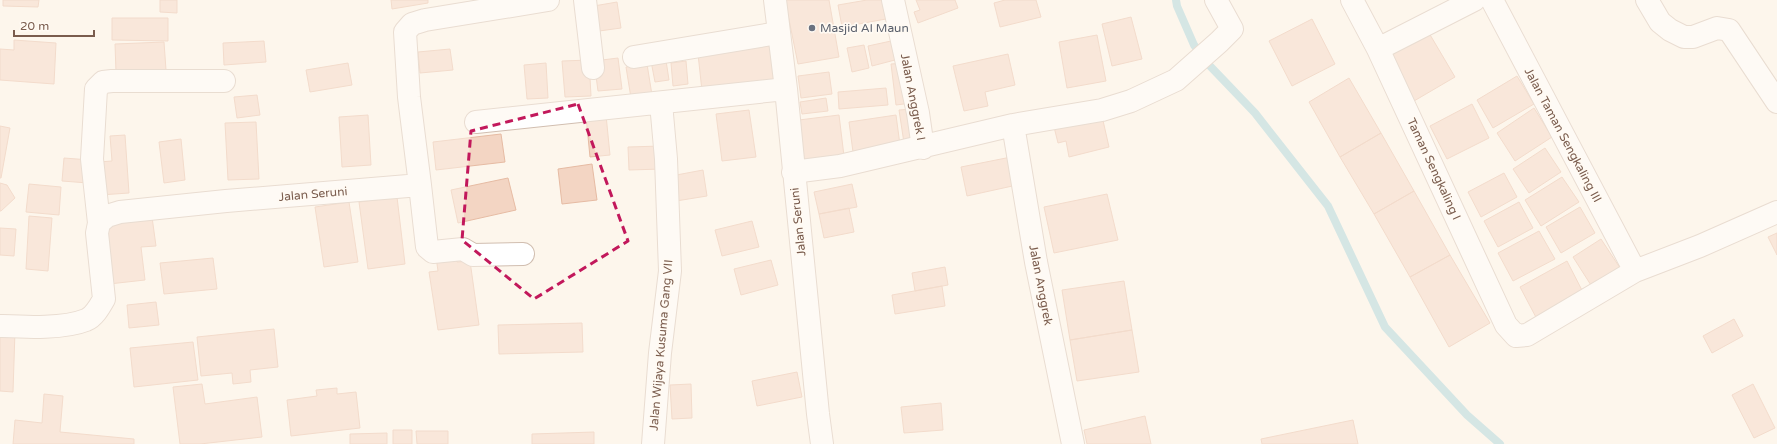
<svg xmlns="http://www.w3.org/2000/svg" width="1777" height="444" viewBox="0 0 1777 444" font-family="'Varela Round',sans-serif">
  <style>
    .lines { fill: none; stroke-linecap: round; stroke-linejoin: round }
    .stream { stroke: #a5d3da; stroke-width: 8 }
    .building { fill: #f3d5c3; stroke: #e6bba3 }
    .minor-casing { stroke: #d1beb0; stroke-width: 24 }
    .minor { stroke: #fff; stroke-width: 22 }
    .marked { fill: none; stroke: #c2185b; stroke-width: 3; stroke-dasharray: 8 5; stroke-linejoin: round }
    .worship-dot { fill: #6b7280; stroke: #fffaf3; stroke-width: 1.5 }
    .labels { text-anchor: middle; stroke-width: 3.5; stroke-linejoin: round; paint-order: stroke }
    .worship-label { font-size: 12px; fill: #5b616d; stroke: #fffaf3; text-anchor: start }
    .street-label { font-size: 12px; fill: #7a5c4d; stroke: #fffaf3 }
  </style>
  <rect width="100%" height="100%" fill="#fdf6ec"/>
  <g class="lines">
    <!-- stream -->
    <path class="stream" d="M1176,0l1,6 17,39 16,21 45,47 73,93 57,121 82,88 33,29"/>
  </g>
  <!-- building -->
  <path class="building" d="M3,0h36l-1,7 -35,-1z
    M160,0h17v13l-17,-1z
    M391,0h37v3l-36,6z
    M785,0h44l10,57 -41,7z
    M867,0h15l4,19 -44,8 -4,-22z
    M916,0h39l3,8 -40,15 -4,-11 6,-2z
    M1005,0h31l5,17 -41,10 -6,-24z
    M617,2l4,26 -29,4 -4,-25z
    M1131,17l11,42 -30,7 -10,-42z
    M112,18h56v23l-56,-1z
    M1312,19l23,45 -43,22 -23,-45z
    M1429,33l26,44 -41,24 -26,-45z
    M1097,35l9,46 -39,7 -8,-46z
    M14,40l42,3 -2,41 -54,-4v-31l14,1z
    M264,41l2,21 -42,3 -1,-22z
    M891,41l4,19 -23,6 -4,-20z
    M164,42l2,28 -50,2 -1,-28z
    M773,45l4,38 -75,8 -4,-37z
    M864,45l5,23 -17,4 -5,-24z
    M450,49l3,21 -33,3 -2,-21z
    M665,54l4,26 -14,2 -5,-26z
    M1008,54l7,31 -30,7 3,14 -24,5 -11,-45z
    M618,58l4,31 -24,2 -4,-30z
    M589,60l2,36 -26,1 -3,-36z
    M686,61l2,23 -15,2 -2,-23z
    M348,63l4,22 -42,7 -4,-22z
    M546,63l2,35 -21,1 -3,-34z
    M906,63l5,40 -15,2 -5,-41z
    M647,64l5,31 -21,3 -5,-31z
    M829,72l3,22 -31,4 -3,-22z
    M1517,76l17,28 -41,24 -16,-28z
    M1349,78l32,55 -41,24 -31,-55z
    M886,88l2,17 -49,4 -1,-17z
    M257,95l3,20 -23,3 -3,-21z
    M826,98l2,13 -26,3 -2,-12z
    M1472,104l17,34 -42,21 -17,-33z
    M1534,108l18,29 -37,24 -18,-28z
    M913,109l6,31 -15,3 -5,-33z
    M749,110l7,47 -34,4 -6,-47z
    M368,115l3,50 -29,2 -3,-50z
    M606,115l4,40 -20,2 -4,-41z
    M839,115l5,41 -40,5 -5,-41z
    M896,115l4,30 -47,7 -4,-30z
    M1102,116l7,31 -40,10 -3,-16 -8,2 -4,-16z
    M256,122l3,57 -31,1 -3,-57z
    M0,126l10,2 -9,50h-1z
    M1381,133l33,58 -40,23 -34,-57z
    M501,134l4,28 -69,8 -3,-28z
    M125,135l4,58 -29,2 -2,-33 14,-1 -2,-25z
    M181,139l4,41 -21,3 -5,-41z
    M661,146l1,23 -33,1 -1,-23z
    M1545,148l16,24 -32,21 -16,-24z
    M1011,157l6,28 -50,11 -6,-29z
    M64,158l26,2 -2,23 -26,-2z
    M592,164l5,36 -35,4 -4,-35z
    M703,170l4,26 -31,5 -5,-25z
    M1504,173l13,24 -36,20 -13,-25z
    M1562,177l17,25 -38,24 -16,-26z
    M508,178l8,32 -58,13 -7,-33z
    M0,183l7,2 8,13 -14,13h-1z
    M29,184l32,3 -2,28 -33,-3z
    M852,184l5,23 -38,7 -5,-22z
    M1414,191l36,64 -40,22 -36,-63z
    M1107,194l11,46 -64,13 -10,-46z
    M397,197l8,67 -37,5 -9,-67z
    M349,202l9,60 -34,5 -9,-60z
    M1519,202l14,26 -35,19 -14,-26z
    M1580,207l15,26 -34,20 -15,-26z
    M849,208l5,24 -30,6 -5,-24z
    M29,216l23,2 -4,53 -22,-2z
    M152,217l4,29 -15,1 4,33 -36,4 -7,-61z
    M752,221l7,26 -37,9 -7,-26z
    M0,228l16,1 -2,27 -14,-1z
    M1539,231l16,28 -42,22 -15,-28z
    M1777,233v22l-9,-18z
    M1601,239l23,35 -28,19 -23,-36z
    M456,254l1,8 13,-1 9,64 -41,5 -9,-58 9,-1 -2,-14z
    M1450,255l40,68 -41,24 -39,-70z
    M213,258l4,31 -53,5 -4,-31z
    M771,260l7,25 -37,10 -7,-26z
    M1567,261l19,37 -47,25 -19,-36z
    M945,267l3,18 -33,6 -3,-18z
    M1124,281l8,49 -62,10 -8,-50z
    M942,286l3,20 -50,8 -3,-19z
    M156,302l3,23 -30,3 -2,-23z
    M1734,319l9,17 -31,17 -9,-17z
    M582,323l1,29 -84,2 -1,-29z
    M274,329l4,38 -28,3 1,12 -18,2 -1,-11 -31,3 -4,-39z
    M1132,330l7,42 -62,9 -7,-41z
    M0,331h15l-2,61 -13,-1z
    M193,342l5,38 -64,7 -4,-39z
    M797,372l5,25 -45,9 -5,-25z
    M202,384l3,20 52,-7 5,40 -62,7h-20l-7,-57z
    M691,384l1,34 -20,1 -2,-34z
    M1753,384l22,44 -21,10 -22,-43z
    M337,388v6l19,-2 4,36 -69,8 -4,-36 30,-4 -1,-6z
    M44,394l19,2 -3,36 74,7v5h-121l2,-24 27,3z
    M941,403l2,27 -39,3 -3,-26z
    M1145,416l6,28h-64l-3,-14z
    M1353,420l5,24h-96l-1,-5z
    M393,430h19v14h-19z
    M416,431h32v13h-31z
    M594,432v12h-62v-10z
    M387,433v11h-37v-10z"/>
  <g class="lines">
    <defs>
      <path id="minor" d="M585,0l8,68
        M775,0l11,89 32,325 4,30
        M893,0l25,113 5,35
        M1352,0l26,49 128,276 10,11 11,-1 108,-64 65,-25 77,-34
        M1492,0l143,271
        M1647,0l13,22 10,8 14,7h9l24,-9 12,2 48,72
        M1378,49l96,-49
        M634,57l144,-24
        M476,122l310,-33
        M1013,125l23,137 37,182
        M793,172l47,-6 173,-41 89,-15 29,-9 45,-21 43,-38 13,-13 -16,-29
        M420,185l7,62 6,5 30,-3 10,6 50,-1
        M99,223l-7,-64 4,-70 7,-7 9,-1h112
        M0,326c24,1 64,3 86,-6 8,-3 14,-14 18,-21l-7,-66 2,-10 8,-7 13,-4 106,-11 194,-16 -11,-88 -4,-65 7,-8 13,-4 123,-20
        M653,444l7,-91 10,-82 -4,-112 -5,-56"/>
    </defs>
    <!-- minor casing -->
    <use href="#minor" class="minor-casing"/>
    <!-- minor -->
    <use href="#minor" class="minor"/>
  </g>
  <!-- marked area -->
  <path d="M0 0H1777V444H0ZM578,104l50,137 -94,58 -72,-59 9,-109z" fill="#fdf6ec" fill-opacity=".55" fill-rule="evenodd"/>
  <path class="marked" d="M578,104l50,137 -94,58 -72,-59 9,-109z"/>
  <!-- markers -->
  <circle class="worship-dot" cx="812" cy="28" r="4"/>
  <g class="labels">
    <!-- worship labels -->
    <g class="worship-label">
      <text x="820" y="32">Masjid Al Maun</text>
    </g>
    <!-- street labels -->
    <g class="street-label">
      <text transform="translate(913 97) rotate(79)" y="4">Jalan Anggrek I</text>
      <text transform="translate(1563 135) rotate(62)" y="4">Jalan Taman Sengkaling III</text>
      <text transform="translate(1434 169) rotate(65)" y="4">Taman Sengkaling I</text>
      <text transform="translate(313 194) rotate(-5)" y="4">Jalan Seruni</text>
      <text transform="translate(798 222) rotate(-96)" y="4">Jalan Seruni</text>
      <text transform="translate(1041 285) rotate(79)" y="4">Jalan Anggrek</text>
      <text transform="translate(661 345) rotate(-85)" y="4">Jalan Wijaya Kusuma Gang VII</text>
    </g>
  </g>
  <!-- scale -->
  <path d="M14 30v6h80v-6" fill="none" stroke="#7a5c4d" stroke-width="2"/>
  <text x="20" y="30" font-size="12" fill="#7a5c4d" stroke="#fffaf3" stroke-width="3" paint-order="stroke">20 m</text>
</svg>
